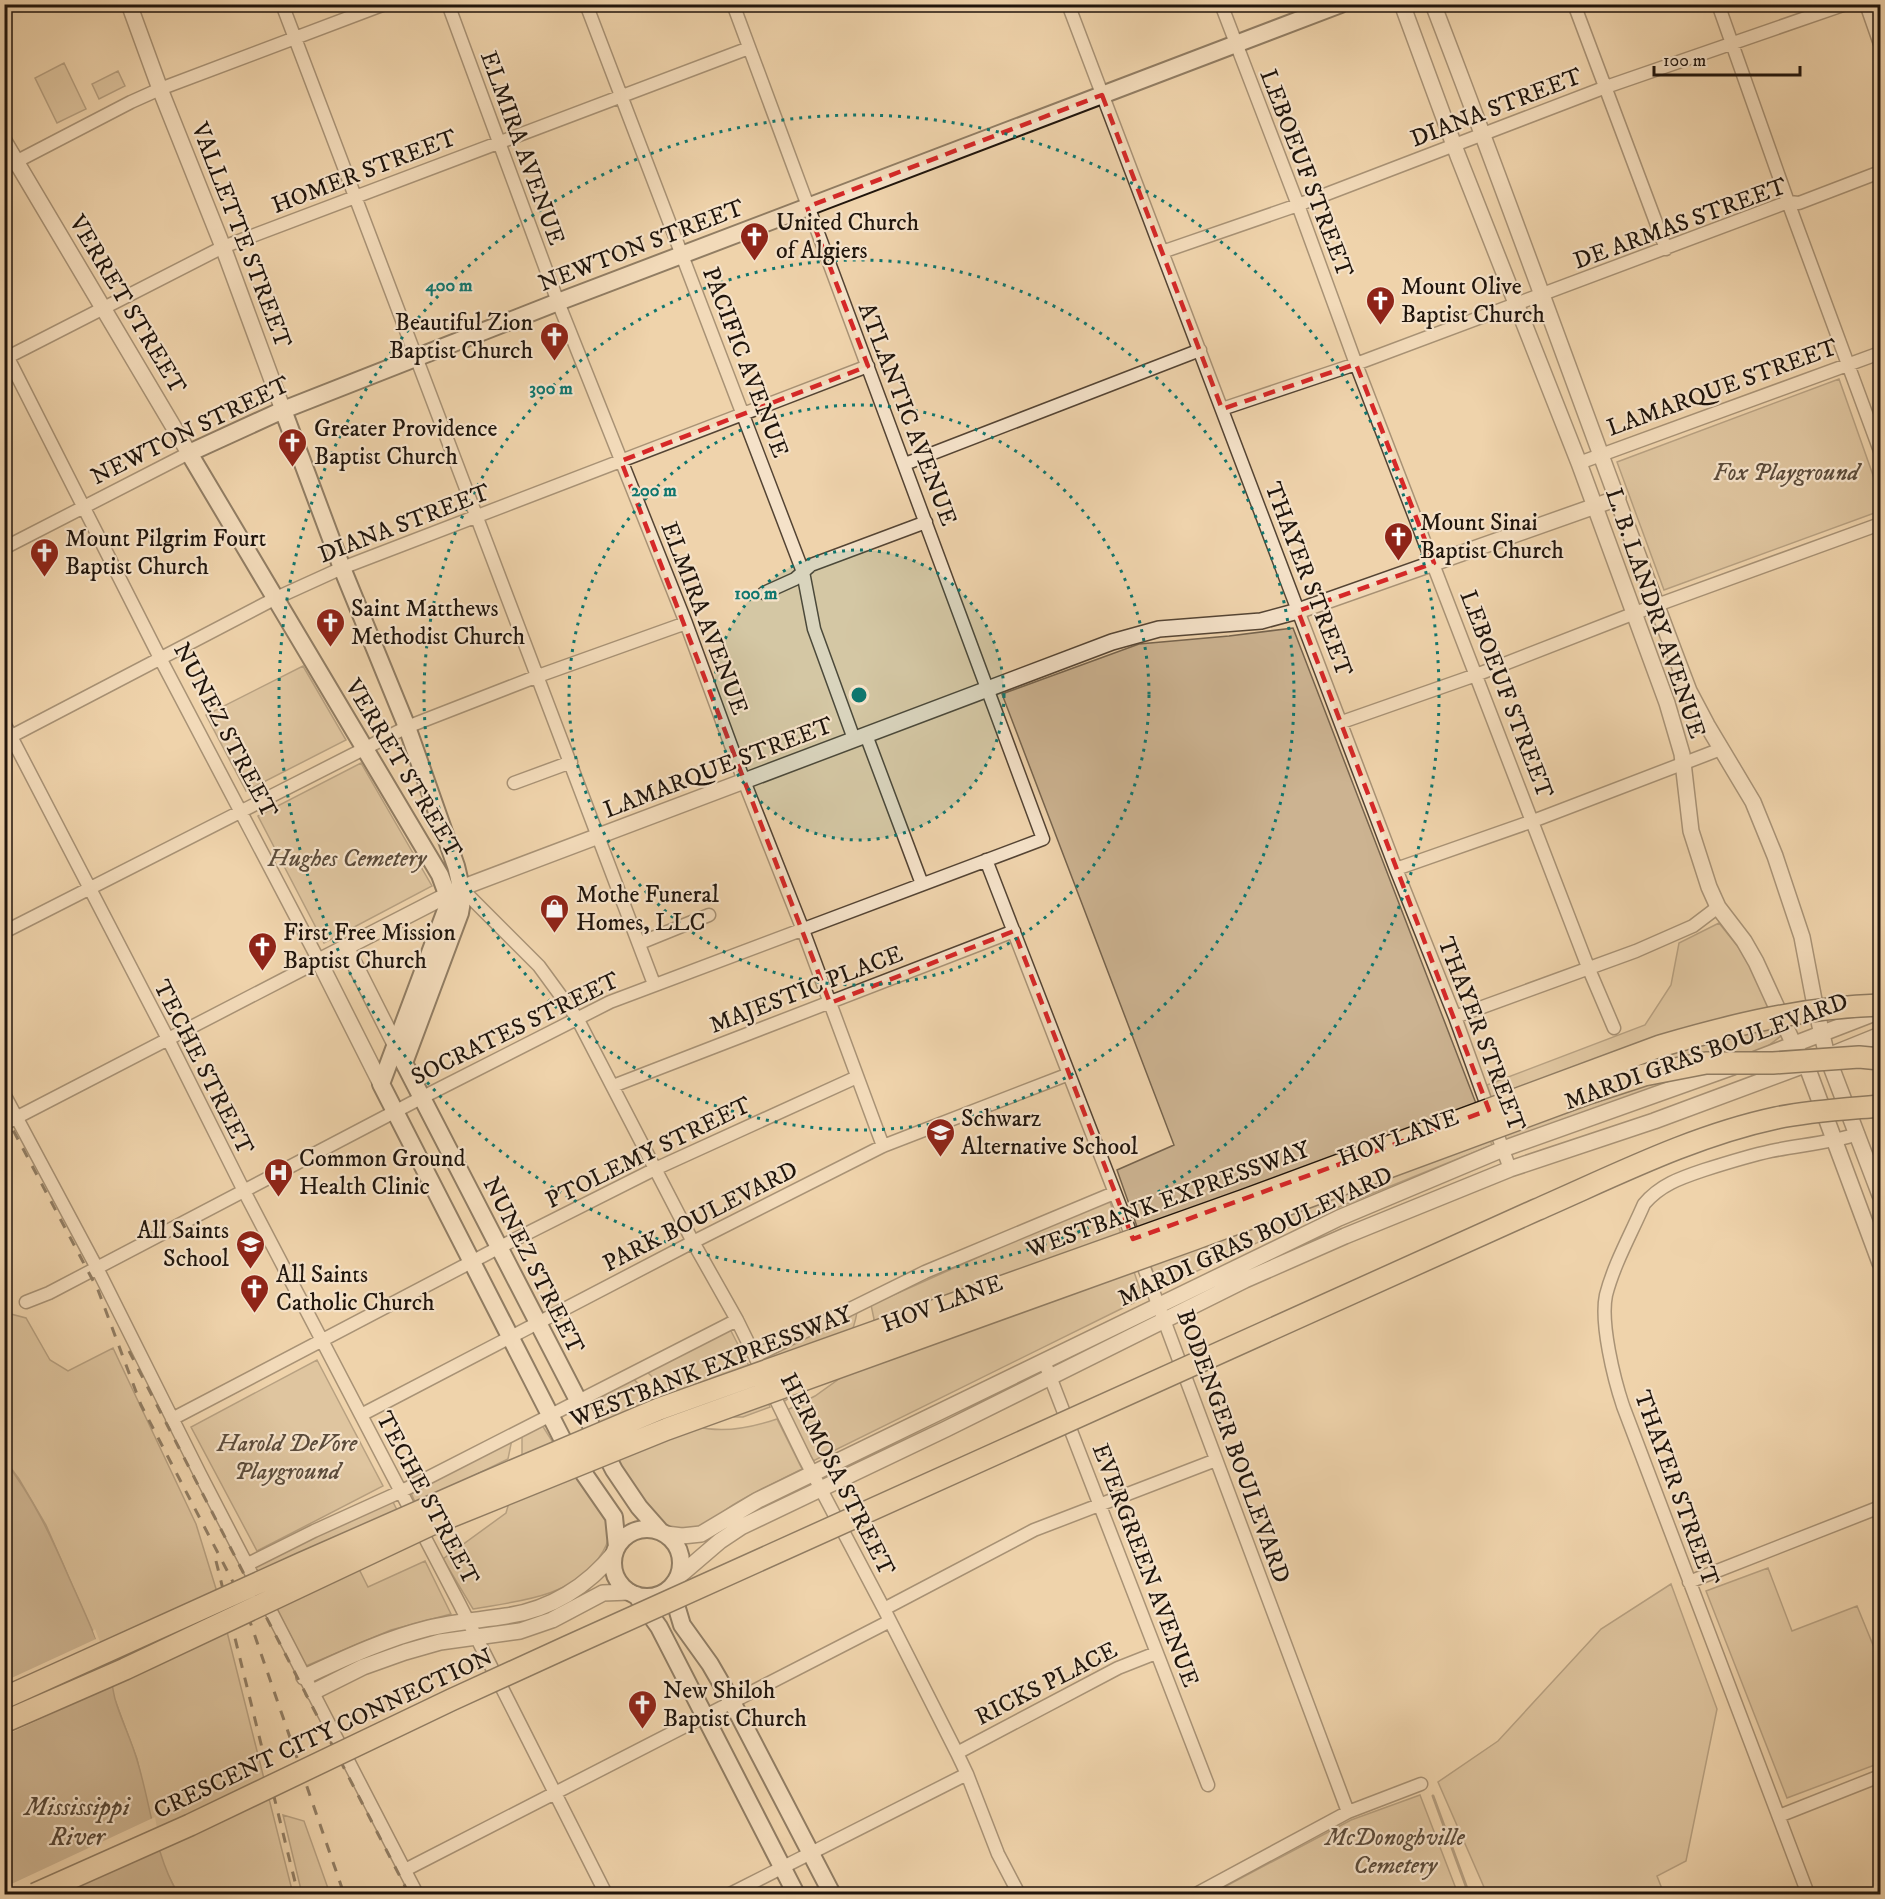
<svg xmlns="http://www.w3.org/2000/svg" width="1885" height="1899" viewBox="0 0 1885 1899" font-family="'IM FELL DW Pica',serif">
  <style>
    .green { fill: #ccb391; stroke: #76644e; stroke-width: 1.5 }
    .water { fill: #a99276; stroke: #72604c; stroke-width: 1.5 }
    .pier { fill: #efd3ac }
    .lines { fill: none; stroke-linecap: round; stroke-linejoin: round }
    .stream { stroke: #72604c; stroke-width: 3 }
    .minor-casing { stroke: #544434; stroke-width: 15 }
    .tertiary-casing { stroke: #544434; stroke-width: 18 }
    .secondary-casing { stroke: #20150c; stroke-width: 20 }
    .minor { stroke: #f5e2c9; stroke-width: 12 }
    .tertiary { stroke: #f5e2c9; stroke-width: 15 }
    .secondary { stroke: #f5e2c9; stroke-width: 16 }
    .rail { stroke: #20150c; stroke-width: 3; stroke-dasharray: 10 10; stroke-linecap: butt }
    .motorway-bridge-casing { stroke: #20150c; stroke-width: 24; stroke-linecap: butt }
    .motorway-bridge { stroke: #efd3ac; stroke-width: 21 }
    .marked { fill: none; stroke: #d62828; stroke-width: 4.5; stroke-dasharray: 12 8; stroke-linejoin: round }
    .ring { fill: none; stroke: #0f766e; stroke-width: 3; stroke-dasharray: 3 6 }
    .labels { text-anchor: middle; stroke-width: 4.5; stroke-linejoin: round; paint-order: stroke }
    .street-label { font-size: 24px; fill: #20150c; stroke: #f5e2c9 }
    .poi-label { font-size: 24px; fill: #20150c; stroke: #f5e2c9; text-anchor: start }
    .park-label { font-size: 24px; font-style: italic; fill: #5c4c3b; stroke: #f5e2c9 }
    .water-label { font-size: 26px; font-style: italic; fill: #574736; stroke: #f5e2c9 }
    .centre { fill: #0f766e; stroke: #f5e2c9; stroke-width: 3 }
    .ring-label { font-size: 18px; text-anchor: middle; font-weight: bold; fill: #0f766e; stroke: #f5e2c9; stroke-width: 4.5; stroke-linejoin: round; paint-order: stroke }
  </style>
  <rect width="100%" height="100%" fill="#efd3ac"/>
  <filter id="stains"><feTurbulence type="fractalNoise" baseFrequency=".00333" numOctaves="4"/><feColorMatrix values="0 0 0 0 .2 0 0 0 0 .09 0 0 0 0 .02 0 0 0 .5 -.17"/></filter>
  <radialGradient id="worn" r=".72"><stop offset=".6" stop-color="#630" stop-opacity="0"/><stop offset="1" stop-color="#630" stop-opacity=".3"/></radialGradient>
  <!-- green -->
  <path class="green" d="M64,63l22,46 -29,14 -22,-45z
    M118,71l7,15 -26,13 -7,-15z
    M1839,379l41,116v16l-216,79 -47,-128z
    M1293,628l199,517 -195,79 -138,65 -42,-119 57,-25 -172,-451 137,-50 90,-8z
    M303,666l43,74 -100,51 -40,-76z
    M361,763l71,123 -108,57 -66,-127z
    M1719,923l28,35 34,78 -17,13 -259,91 -18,-55 158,-60 26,-40 8,-42z
    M1109,1199l34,99 -332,164 -26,-51 30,-15 35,-25 16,-27 8,-25 -3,-14z
    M4,1310l3,3 19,5 24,42 18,11 45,-23 83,176 21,68 76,302h-115l-14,-27 -7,-19 -20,-89 -22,-59 -18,-58 -51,-117 -27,-46 -14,-19z
    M857,1312c-7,44 -39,68 -74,90l-24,-48z
    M730,1329l40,78 -27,10h-22l-47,-20 -27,-25z
    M317,1360l66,126 -126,65 -66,-124z
    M634,1379c41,53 81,61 143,40l25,50c-23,12 -47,22 -69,36 -16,10 -27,23 -47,27 -36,6 -85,-101 -101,-129z
    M542,1425c12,19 24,39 38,58 10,15 26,27 29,47 1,11 -5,21 -11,29 -29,39 -81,42 -125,50l-30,-50 63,-46 16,-56v-22z
    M512,1439l-4,20 -92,45 -6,-13z
    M392,1500l7,14 -55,25 24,48 57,-26 26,53 -60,16 -85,36 -51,-100z
    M1768,1568l24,63 65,-25 23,56v101l-93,35 -81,-207z
    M1671,1584l46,125 -31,152 -29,15 7,18h-177l-49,-112 60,-41 103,-112z
    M1420,1795l38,99h-247l140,-74z
    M283,1815l21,6 26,73h-28z"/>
  <!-- water -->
  <path class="water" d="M4,1460c29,37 48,78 66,120 14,31 28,61 39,93 3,8 4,18 6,26 6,21 16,40 22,61 14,45 17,93 41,134h-173z"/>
  <!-- pier -->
  <path class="pier" d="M95,1629l18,45 2,11 -111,51 1,-55 91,-42 -3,-8z
    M155,1817l5,29 -105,48h-51l1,-7z"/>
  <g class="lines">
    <!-- stream -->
    <path class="stream" d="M1433,1796l36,98"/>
    <defs>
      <path id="minor" d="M282,4l372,980
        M448,4l110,298 128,321 58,158 59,149 80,216
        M586,4l217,568 11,57 40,110
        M1068,4l328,865 59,148 55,152
        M1221,4l77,201 58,159 232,603 26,61
        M1574,4l92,245
        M1718,4l70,198 92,249
        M1866,4l14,40
        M4,168l127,-66 29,-13 225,-85
        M1162,252l136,-47 308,-118 240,-83
        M4,350l157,310 158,301 -315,163
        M4,359l219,-112 526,-199
        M1222,409l134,-45 432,-162 11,1 81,-31
        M1579,463l301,-110
        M905,464l295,-114
        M4,548l185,-95
        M764,593l31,-14 16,-14 115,-43
        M1342,722l134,-47 159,-62 245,-89
        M4,723l164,316 76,152 215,412 147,291
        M866,735l56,149
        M6,739l270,-141 66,-30 526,-202
        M514,783l57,-21
        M986,860l172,444 190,508
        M1396,869l137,-48 188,-72
        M461,888l78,78 38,52 116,224 44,78 68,139 79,150 73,144 10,21 31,80 21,40
        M4,932l403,-205 131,-51 148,-53
        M640,943l69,-28
        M1455,1017l181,-66 57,-25 25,-19
        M613,1086l401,-155
        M4,1094l93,174 103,206 217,420
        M26,1302l23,-9 372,-195 189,-96 433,-163 -310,-835
        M755,1356l170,-84 189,-79
        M1044,1361l164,424
        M361,1415l332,-173 190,-96 186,-72
        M172,1419l326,-171 157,-79 202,-92
        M246,1565l68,-34 86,-39 337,-172
        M1689,1582l191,-75
        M884,1609l150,-79 182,-70
        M957,1753l161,-85 38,-15
        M1779,1816l101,-40
        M405,1870l485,-249
        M730,1894l237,-120
        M1196,1894l152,-82 73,-28
        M1808,1894l-185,-488c-9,-27 -23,-83 -17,-111 8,-31 25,-61 38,-91 16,-19 36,-26 60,-34 22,-7 44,-14 67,-19 29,-6 58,-8 87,-17"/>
      <path id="tertiary" d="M129,4l31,85 63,158 60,163
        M1402,4l56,152 121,307 88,240 15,51 9,77 18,56 9,20 26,34 12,21 38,83 12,19 74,199
        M1433,4c88,228 169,459 256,687l18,34 46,77 22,54 27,81 12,63 13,56 53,139
        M4,141l185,312
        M346,947l53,105
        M1833,1054l47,-19
        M1756,1059l124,-48
        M381,1084l-62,-123 142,-73 651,-246 47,-13 102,-8 37,-10 320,-113
        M666,1534l16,2 19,-2 57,-34 581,-282 164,-69 230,-82
        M678,1577l42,-36 21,-14 205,-98 299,-149 100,-44 165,-67 144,-48 148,-55
        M304,1677c41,-19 81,-38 125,-49 25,-6 52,-8 77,-12 44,-6 82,-30 109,-64
        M313,1692l50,-25 42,-15 35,-10 80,-11 32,-11 51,-27 27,-1"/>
      <path id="secondary" d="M283,410l59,158 65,159 49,139c4,16 8,31 4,47l-56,150 210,407 25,37 22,25
        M613 1563a34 34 0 1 1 68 0a34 34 0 1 1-68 0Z
        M617,1547l-3,-30 -45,-65 -188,-368 65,-174 1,-16 -7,-19 -251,-422 94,-43 275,-108 783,-298
        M675,1582l-2,13 9,30 28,39 22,38 100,192
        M636,1595l23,32 137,267"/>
    </defs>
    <!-- minor casing -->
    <use href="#minor" class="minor-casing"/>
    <!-- tertiary casing -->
    <use href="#tertiary" class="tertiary-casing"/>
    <!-- secondary casing -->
    <use href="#secondary" class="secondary-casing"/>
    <!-- minor -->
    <use href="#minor" class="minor"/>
    <!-- tertiary -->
    <use href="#tertiary" class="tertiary"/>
    <!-- secondary -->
    <use href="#secondary" class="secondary"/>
    <!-- rail -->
    <path class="rail" d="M4,1113l94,177 43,115 91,175 15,33 97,281
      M129,1351l280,543
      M216,1561l82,333"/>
    <defs>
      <path id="motorway-bridge" d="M4,1698l296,-134 184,-81 175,-74 586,-209 415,-154c72,-21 145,-39 220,-41
        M4,1722l121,-53 305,-144 237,-96 527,-190 395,-146 55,-18 62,-12h67l86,-6 21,2
        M35,1894l155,-69 261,-125 116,-53 969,-437c78,-34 156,-74 240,-92 33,-7 70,-9 104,-12"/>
    </defs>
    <!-- motorway-bridge casing -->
    <use href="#motorway-bridge" class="motorway-bridge-casing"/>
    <!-- motorway-bridge -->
    <use href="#motorway-bridge" class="motorway-bridge"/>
  </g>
  <!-- marked area -->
  <path d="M0 0H1885V1899H0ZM1102,95l120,314 134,-45 78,199 -136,48 191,499 -356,129 -119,-308 -184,72 -209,-542 247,-95 -61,-159z" fill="#efd3ac" fill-opacity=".55" fill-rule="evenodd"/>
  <path class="marked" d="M1102,95l120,314 134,-45 78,199 -136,48 191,499 -356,129 -119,-308 -184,72 -209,-542 247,-95 -61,-159z"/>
  <!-- distance rings -->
  <circle cx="859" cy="695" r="145" fill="#0f766e" fill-opacity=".12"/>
  <g class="ring">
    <circle cx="859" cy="695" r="145"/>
    <circle cx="859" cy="695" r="290"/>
    <circle cx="859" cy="695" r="435"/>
    <circle cx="859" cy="695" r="580"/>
  </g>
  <!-- icons -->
  <defs>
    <symbol id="church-pin" viewBox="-11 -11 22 30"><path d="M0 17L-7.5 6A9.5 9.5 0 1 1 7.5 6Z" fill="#8f2418" stroke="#f5e2c9"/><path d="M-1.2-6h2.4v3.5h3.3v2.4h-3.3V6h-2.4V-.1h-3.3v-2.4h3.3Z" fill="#fff"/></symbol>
    <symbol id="shop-pin" viewBox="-11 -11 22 30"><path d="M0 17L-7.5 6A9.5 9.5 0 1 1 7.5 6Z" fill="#8f2418" stroke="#f5e2c9"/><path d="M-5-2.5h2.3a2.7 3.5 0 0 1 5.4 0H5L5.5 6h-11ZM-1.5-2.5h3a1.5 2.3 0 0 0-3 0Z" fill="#fff"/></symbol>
    <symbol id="school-pin" viewBox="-11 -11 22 30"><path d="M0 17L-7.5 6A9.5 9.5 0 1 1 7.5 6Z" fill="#8f2418" stroke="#f5e2c9"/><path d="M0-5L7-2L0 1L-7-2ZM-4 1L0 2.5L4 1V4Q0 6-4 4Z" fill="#fff"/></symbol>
    <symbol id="hospital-pin" viewBox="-11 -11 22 30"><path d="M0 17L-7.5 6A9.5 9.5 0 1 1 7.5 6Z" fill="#8f2418" stroke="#f5e2c9"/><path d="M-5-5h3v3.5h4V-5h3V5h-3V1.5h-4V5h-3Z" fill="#fff"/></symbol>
  </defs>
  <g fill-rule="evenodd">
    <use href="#church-pin" x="738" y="220" width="33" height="45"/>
    <use href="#church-pin" x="1364" y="284" width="33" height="45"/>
    <use href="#church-pin" x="538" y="320" width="33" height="45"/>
    <use href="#church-pin" x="276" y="426" width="33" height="45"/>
    <use href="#church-pin" x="1382" y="520" width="33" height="45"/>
    <use href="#church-pin" x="28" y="536" width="33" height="45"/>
    <use href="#church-pin" x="314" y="606" width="33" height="45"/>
    <use href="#shop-pin" x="538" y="892" width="33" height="45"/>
    <use href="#church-pin" x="246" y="930" width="33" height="45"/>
    <use href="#school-pin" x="924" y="1116" width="33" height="45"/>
    <use href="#hospital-pin" x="262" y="1156" width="33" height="45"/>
    <use href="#school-pin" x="234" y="1228" width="33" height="45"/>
    <use href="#church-pin" x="238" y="1272" width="33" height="45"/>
    <use href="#church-pin" x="626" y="1688" width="33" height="45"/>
  </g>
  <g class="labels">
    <!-- street labels -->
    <g class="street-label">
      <text transform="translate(1496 107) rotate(-21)" y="8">DIANA STREET</text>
      <text transform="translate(523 148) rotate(70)" y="8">ELMIRA AVENUE</text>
      <text transform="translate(364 171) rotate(-21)" y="8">HOMER STREET</text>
      <text transform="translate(1307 173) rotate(69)" y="8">LEBOEUF STREET</text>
      <text transform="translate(1680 223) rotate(-20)" y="8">DE ARMAS STREET</text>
      <text transform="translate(242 235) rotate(69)" y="8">VALLETTE STREET</text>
      <text transform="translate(641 245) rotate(-21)" y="8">NEWTON STREET</text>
      <text transform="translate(128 304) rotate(59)" y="8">VERRET STREET</text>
      <text transform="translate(746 362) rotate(69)" y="8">PACIFIC AVENUE</text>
      <text transform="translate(1722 387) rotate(-20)" y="8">LAMARQUE STREET</text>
      <text transform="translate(908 414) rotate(69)" y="8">ATLANTIC AVENUE</text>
      <text transform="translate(190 430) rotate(-26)" y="8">NEWTON STREET</text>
      <text transform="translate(404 523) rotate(-21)" y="8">DIANA STREET</text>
      <text transform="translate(1309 579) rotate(69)" y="8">THAYER STREET</text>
      <text transform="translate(1656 613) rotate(71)" y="8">L. B. LANDRY AVENUE</text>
      <text transform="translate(705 618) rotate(69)" y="8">ELMIRA AVENUE</text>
      <text transform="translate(1507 694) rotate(69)" y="8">LEBOEUF STREET</text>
      <text transform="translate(226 730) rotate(62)" y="8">NUNEZ STREET</text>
      <text transform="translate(718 767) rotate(-21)" y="8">LAMARQUE STREET</text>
      <text transform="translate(404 768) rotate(59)" y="8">VERRET STREET</text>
      <text transform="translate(806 989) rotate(-21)" y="8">MAJESTIC PLACE</text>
      <text transform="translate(515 1028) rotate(-26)" y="8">SOCRATES STREET</text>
      <text transform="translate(1482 1034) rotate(69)" y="8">THAYER STREET</text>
      <text transform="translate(1706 1051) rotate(-20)" y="8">MARDI GRAS BOULEVARD</text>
      <text transform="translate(204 1067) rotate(63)" y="8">TECHE STREET</text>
      <text transform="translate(1398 1137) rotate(-20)" y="8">HOV LANE</text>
      <text transform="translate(648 1152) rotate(-26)" y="8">PTOLEMY STREET</text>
      <text transform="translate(1168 1199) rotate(-20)" y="8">WESTBANK EXPRESSWAY</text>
      <text transform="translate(700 1216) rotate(-27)" y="8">PARK BOULEVARD</text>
      <text transform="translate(1255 1236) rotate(-25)" y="8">MARDI GRAS BOULEVARD</text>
      <text transform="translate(534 1265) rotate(63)" y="8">NUNEZ STREET</text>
      <text transform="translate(942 1303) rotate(-20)" y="8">HOV LANE</text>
      <text transform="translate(711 1366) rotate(-21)" y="8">WESTBANK EXPRESSWAY</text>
      <text transform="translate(1234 1446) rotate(70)" y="8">BODENGER BOULEVARD</text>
      <text transform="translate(838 1474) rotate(63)" y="8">HERMOSA STREET</text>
      <text transform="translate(1677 1488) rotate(70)" y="8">THAYER STREET</text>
      <text transform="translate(428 1498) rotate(62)" y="8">TECHE STREET</text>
      <text transform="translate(1146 1565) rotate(69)" y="8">EVERGREEN AVENUE</text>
      <text transform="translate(1046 1683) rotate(-27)" y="8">RICKS PLACE</text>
      <text transform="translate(323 1733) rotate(-25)" y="8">CRESCENT CITY CONNECTION</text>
    </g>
    <!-- poi labels -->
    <g class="poi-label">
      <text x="776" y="230">United Church<tspan x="776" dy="28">of Algiers</tspan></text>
      <text x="1401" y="294">Mount Olive<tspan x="1401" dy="28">Baptist Church</tspan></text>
      <text x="533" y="330" text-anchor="end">Beautiful Zion<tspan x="533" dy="28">Baptist Church</tspan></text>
      <text x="314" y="436">Greater Providence<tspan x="314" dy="28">Baptist Church</tspan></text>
      <text x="1420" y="530">Mount Sinai<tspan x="1420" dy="28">Baptist Church</tspan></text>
      <text x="65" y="546">Mount Pilgrim Fourt<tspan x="65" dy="28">Baptist Church</tspan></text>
      <text x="351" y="616">Saint Matthews<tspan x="351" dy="28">Methodist Church</tspan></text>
      <text x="576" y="902">Mothe Funeral<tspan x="576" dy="28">Homes, LLC</tspan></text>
      <text x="283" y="940">First Free Mission<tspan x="283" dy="28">Baptist Church</tspan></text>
      <text x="961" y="1126">Schwarz<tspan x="961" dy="28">Alternative School</tspan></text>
      <text x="299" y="1166">Common Ground<tspan x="299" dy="28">Health Clinic</tspan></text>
      <text x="229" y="1238" text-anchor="end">All Saints<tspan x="229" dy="28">School</tspan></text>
      <text x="276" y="1282">All Saints<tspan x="276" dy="28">Catholic Church</tspan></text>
      <text x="663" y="1698">New Shiloh<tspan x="663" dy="28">Baptist Church</tspan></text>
    </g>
    <!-- park labels -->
    <g class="park-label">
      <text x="1786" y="480">Fox Playground</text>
      <text x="347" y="866">Hughes Cemetery</text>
      <text x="287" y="1451">Harold DeVore<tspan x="287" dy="28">Playground</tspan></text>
      <text x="1395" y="1845">McDonoghville<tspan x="1395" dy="28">Cemetery</tspan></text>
    </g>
    <!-- water labels -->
    <g class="water-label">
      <text x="77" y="1815">Mississippi<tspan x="77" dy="30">River</tspan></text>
    </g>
  </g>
  <circle cx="859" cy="695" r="9" class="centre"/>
  <g class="ring-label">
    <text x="449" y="291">400 m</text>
    <text x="551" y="394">300 m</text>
    <text x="654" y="496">200 m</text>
    <text x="756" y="599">100 m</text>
  </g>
  <!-- margin -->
  <rect width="1885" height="1899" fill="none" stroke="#efd3ac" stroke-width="24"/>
  <rect x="6" y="6" width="1873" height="1887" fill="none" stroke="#20150c" stroke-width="3"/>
  <rect x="12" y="12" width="1861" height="1875" fill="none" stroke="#20150c" stroke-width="1.5"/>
  <!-- scale -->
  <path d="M1654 66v9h146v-9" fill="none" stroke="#20150c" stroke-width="3"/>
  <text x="1663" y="66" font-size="18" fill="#20150c" stroke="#f5e2c9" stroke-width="4.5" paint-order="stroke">100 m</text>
  <rect width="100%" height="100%" filter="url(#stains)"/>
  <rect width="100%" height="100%" fill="url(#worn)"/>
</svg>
